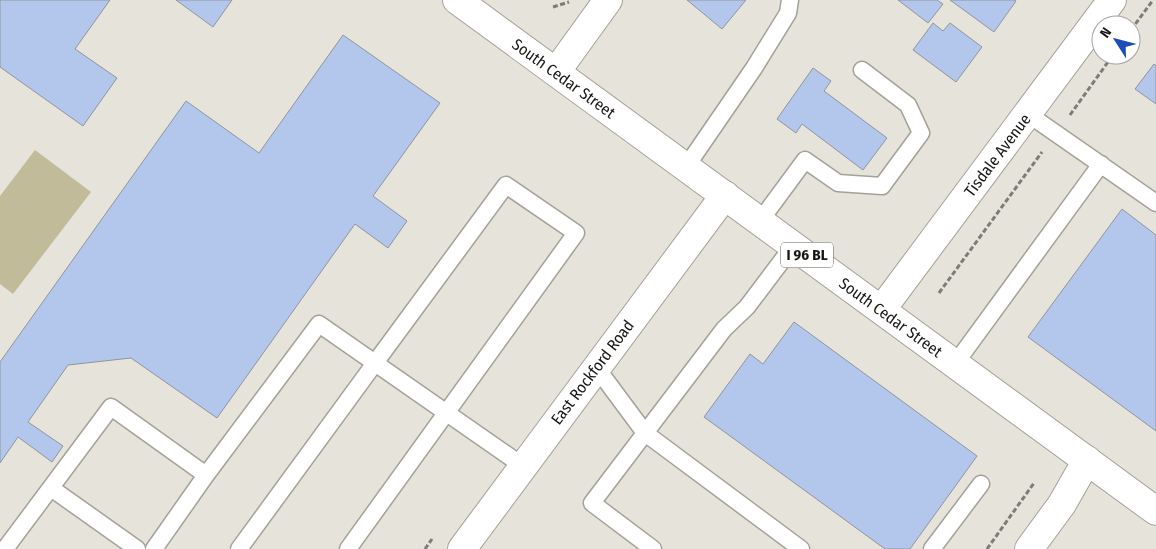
<svg xmlns="http://www.w3.org/2000/svg" width="1156" height="549" viewBox="0 0 1156 549" font-family="'Fira Sans Condensed',sans-serif">
  <style>
    .green { fill: #c2bb9a }
    .building { fill: #b3c6eb; stroke: #90959d }
    .lines { fill: none; stroke-linecap: round; stroke-linejoin: round }
    .lane-casing { stroke: #a3a198; stroke-width: 19 }
    .street-casing { stroke: #a3a198; stroke-width: 30 }
    .primary-casing { stroke: #a3a198; stroke-width: 30 }
    .path { stroke: #7e7c76; stroke-width: 3; stroke-dasharray: 5 2.5; stroke-linecap: butt }
    .lane { stroke: #fff; stroke-width: 16 }
    .street { stroke: #fff; stroke-width: 28 }
    .primary { stroke: #fff; stroke-width: 28 }
    .labels { text-anchor: middle; stroke-width: 4; stroke-linejoin: round; paint-order: stroke }
    .shield { fill: #fff; stroke: #5d5d5a; stroke-width: 1 }
    .shield-label { font-size: 15px; font-weight: bold; fill: #181714 }
    .street-label { font-size: 16px; fill: #181714; stroke: #fff }
  </style>
  <rect width="100%" height="100%" fill="#e5e3da"/>
  <!-- green -->
  <path class="green" d="M35,150l56,42 -78,102 -13,-10v-88z"/>
  <!-- building -->
  <path class="building" d="M0,0h110l-35,49 42,29 -34,48 -83,-59z
    M176,0h56l-19,27z
    M687,0h59l-24,29z
    M898,0h39l6,4 -15,19z
    M950,0h64l2,1 -22,31z
    M933,23l10,8 7,-8 32,24 -26,35 -43,-32z
    M343,35l97,68 -67,93 34,25 -19,27 -33,-24 -138,194 -86,-60 -63,7 -40,57 35,24 -11,16 -34,-25 -18,26v-101l186,-261 73,52z
    M1154,64l2,2v38l-21,-15z
    M813,68l18,13 -7,10 63,47 -24,32 -61,-46 -6,9 -19,-14z
    M1122,209l34,26v196l-128,-94z
    M794,322l183,134 -67,93h-25l-181,-132 46,-63 13,10z"/>
  <g class="lines">
    <defs>
      <path id="lane" d="M1028,114l128,89
        M686,167l68,-99 34,-55 2,-13
        M760,221l45,-61 33,23 44,3 39,-53 -13,-28 -46,-35
        M955,364l146,-200
        M596,367l49,66 156,116
        M51,488l86,61
        M5,549l106,-142 95,68 113,-151 56,39 131,-178 70,48 -228,316
        M154,549l52,-74
        M239,549l136,-186 148,103
        M653,549l-61,-46 132,-174 23,-22 46,-61
        M932,549l49,-65"/>
      <path id="street" d="M556,72l52,-72
        M882,309l230,-309
        M462,549l263,-354
        M1029,549l33,-45 25,-44"/>
      <path id="primary" d="M457,0l699,511"/>
    </defs>
    <!-- lane casing -->
    <use href="#lane" class="lane-casing"/>
    <!-- street casing -->
    <use href="#street" class="street-casing"/>
    <!-- primary casing -->
    <use href="#primary" class="primary-casing"/>
    <!-- path -->
    <path class="path" d="M553,7l16,-5
      M1131,30l22,-30
      M1070,115l43,-60
      M939,293l103,-141
      M425,549l7,-10
      M987,549l47,-66"/>
    <!-- lane -->
    <use href="#lane" class="lane"/>
    <!-- street -->
    <use href="#street" class="street"/>
    <!-- primary -->
    <use href="#primary" class="primary"/>
  </g>
  <g class="labels">
    <!-- shield labels -->
    <rect class="shield" x="781" y="242.5" width="52" height="25" rx="4"/>
    <g class="shield-label">
      <text x="807" y="260">I 96 BL</text>
    </g>
    <!-- street labels -->
    <g class="street-label">
      <text transform="translate(564 78) rotate(36)" y="6">South Cedar Street</text>
      <text transform="translate(997 155) rotate(-53)" y="6">Tisdale Avenue</text>
      <text transform="translate(891 317) rotate(36)" y="6">South Cedar Street</text>
      <text transform="translate(592 372) rotate(-53)" y="6">East Rockford Road</text>
    </g>
  </g>
  <!-- north arrow -->
  <g transform="translate(1116 40) rotate(306)"><circle r="24" fill="#ffffff" stroke="#a3a2a1"/>
  <path d="M0-4L9 19L0 12L-9 19Z" fill="#1d4bb8"/>
  <text y="-8" font-size="14" font-weight="bold" text-anchor="middle" fill="#181714">N</text>
  </g>
</svg>
